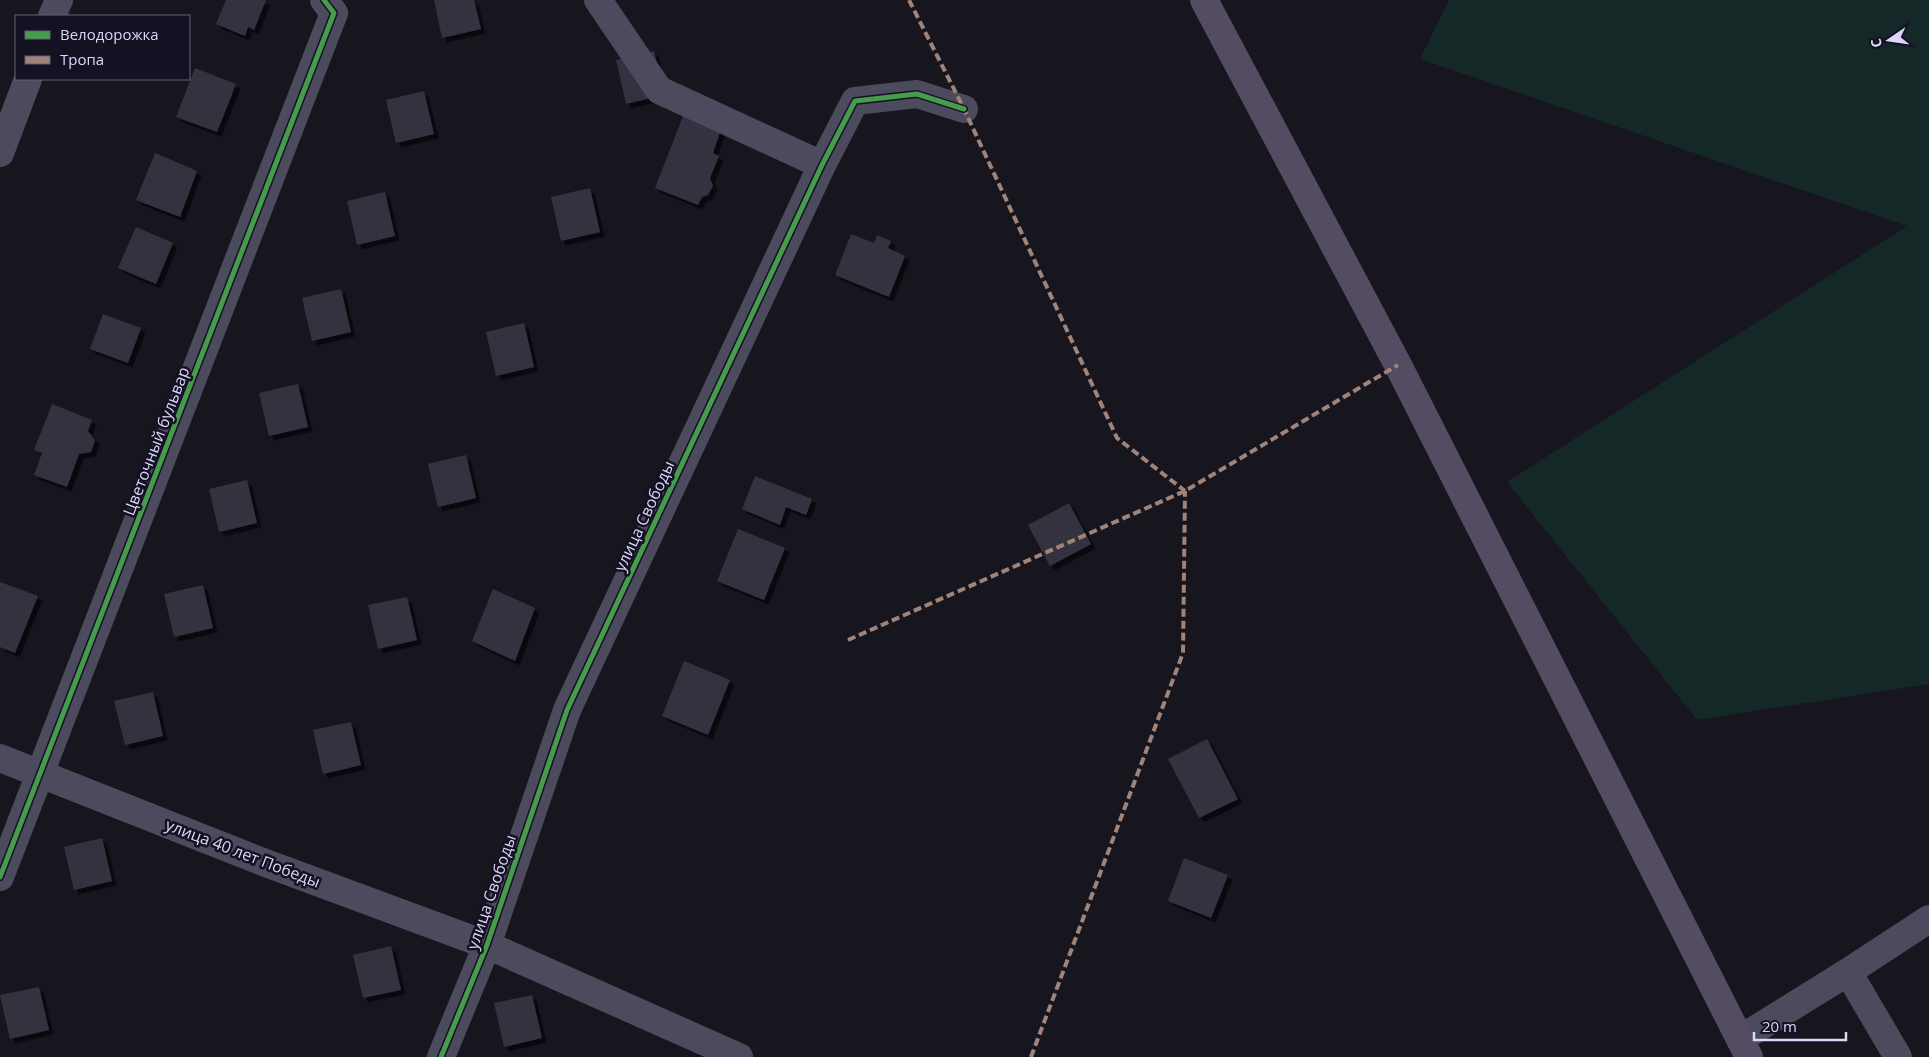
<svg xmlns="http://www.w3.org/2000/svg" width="1929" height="1057" viewBox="0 0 1929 1057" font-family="'Open Sans',sans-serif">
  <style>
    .green { fill: #152828 }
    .building { fill: #353340; filter: url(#shadow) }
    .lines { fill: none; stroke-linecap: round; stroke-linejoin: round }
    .minor { stroke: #4c4b5d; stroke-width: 28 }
    .major { stroke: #534c62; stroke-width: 28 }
    .quiet { stroke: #a18479; stroke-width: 4; stroke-dasharray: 8 4; stroke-linecap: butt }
    .cycleway-casing { stroke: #141122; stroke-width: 8 }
    .cycleway { stroke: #469c4c; stroke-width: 5 }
    .labels { text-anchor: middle; stroke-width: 5; stroke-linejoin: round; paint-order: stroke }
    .street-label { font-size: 16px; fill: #dbd7fa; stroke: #141122 }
  </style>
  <defs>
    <filter id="shadow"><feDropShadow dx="4.5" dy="4.5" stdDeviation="0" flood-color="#0009"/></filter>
  </defs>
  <rect width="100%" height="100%" fill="#17151e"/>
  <!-- green -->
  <path class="green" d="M1449,0h480v684l-232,36 -190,-238 400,-256 -487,-167z"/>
  <!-- building -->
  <path class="building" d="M226,0h40l-12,30 -6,-3 -3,9 -29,-12z
    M434,0h40l7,29 -39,9z
    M654,51l10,44 -38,9 -10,-44z
    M195,68l41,16 -19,48 -41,-15z
    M424,91l10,43 -38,9 -10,-43z
    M685,111l37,15 -9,27 6,3 -9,22 3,8 -5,9 -6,2 -4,8 -43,-17z
    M155,153l42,18 -17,46 -44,-17z
    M590,188l10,44 -39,9 -10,-44z
    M385,192l10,44 -38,9 -10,-44z
    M136,227l37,16 -17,41 -38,-16z
    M851,234l23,9 3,-8 14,6 -3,7 17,8 -16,41 -54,-22z
    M341,289l10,43 -39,9 -10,-43z
    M103,314l38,14 -13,35 -38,-14z
    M524,323l10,44 -38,9 -10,-44z
    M298,384l10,43 -39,9 -10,-43z
    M52,404l40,16 -4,11 7,9 -4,12 -12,2 -12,33 -33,-12 8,-22 -8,-3z
    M466,455l10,43 -38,9 -10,-43z
    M755,476l57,23 -6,16 -20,-8 -6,18 -38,-16z
    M247,480l10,43 -38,9 -10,-43z
    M1069,503l22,41 -41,22 -22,-41z
    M738,529l47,19 -21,52 -47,-19z
    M0,582l38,14 -23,57 -15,-6z
    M203,585l10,43 -39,9 -10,-43z
    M493,589l42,19 -20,53 -43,-20z
    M407,597l10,43 -39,9 -10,-44z
    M684,661l46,19 -22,55 -46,-19z
    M153,692l10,44 -38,9 -11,-44z
    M351,722l10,43 -38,9 -10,-44z
    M1207,739l31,60 -39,19 -31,-59z
    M102,838l10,43 -38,9 -10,-43z
    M1184,858l44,17 -17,43 -43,-17z
    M391,946l10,44 -38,8 -10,-43z
    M39,987l10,43 -39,9 -10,-44z
    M532,995l10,43 -38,9 -10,-44z"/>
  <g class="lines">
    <!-- minor -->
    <path class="minor" d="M598,0l61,90 163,75
      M52,16l7,-16
      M0,153l28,-74
      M0,758l263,104 224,83 252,112
      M0,877l334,-864 -10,-13
      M1848,972l81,-53
      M1740,1039l108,-67 50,85
      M441,1057l46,-112 80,-235 255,-545 33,-64 62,-7 47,15"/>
    <!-- major -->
    <path class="major" d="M1204,0l194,365 351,692"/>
    <!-- quiet -->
    <path class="quiet" d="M909,0l55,109 153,329 68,53
      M848,640l337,-149 213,-126
      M1031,1057l152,-404 2,-162"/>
    <defs>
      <path id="cycleway" d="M0,877l334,-864 -10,-13
        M441,1057l46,-112 80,-235 255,-545 33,-64 62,-7 47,15"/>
    </defs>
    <!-- cycleway casing -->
    <use href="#cycleway" class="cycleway-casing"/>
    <!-- cycleway -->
    <use href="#cycleway" class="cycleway"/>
  </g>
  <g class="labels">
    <!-- street labels -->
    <g class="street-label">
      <text transform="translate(156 441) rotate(-69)" y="6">Цветочный бульвар</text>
      <text transform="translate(644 516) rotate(-65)" y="6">улица Свободы</text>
      <text transform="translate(243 853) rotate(21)" y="6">улица 40 лет Победы</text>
      <text transform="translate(491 892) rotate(-71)" y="6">улица Свободы</text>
    </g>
  </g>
  <!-- legend -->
  <rect x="15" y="15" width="175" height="65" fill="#141122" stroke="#646078"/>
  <rect x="25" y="31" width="25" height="8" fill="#469c4c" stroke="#646078"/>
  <text x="60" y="40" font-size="15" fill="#dbd7fa">Велодорожка</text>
  <rect x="25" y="56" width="25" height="8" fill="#a18479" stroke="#646078"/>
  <text x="60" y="65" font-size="15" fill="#dbd7fa">Тропа</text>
  <!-- north arrow -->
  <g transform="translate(1889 40) rotate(257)" stroke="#141122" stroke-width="4" paint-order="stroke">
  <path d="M0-4L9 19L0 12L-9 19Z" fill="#dbd7fa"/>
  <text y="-8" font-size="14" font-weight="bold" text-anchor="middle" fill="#dbd7fa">С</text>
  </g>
  <!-- scale -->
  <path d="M1754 1032v8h92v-8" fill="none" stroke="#dbd7fa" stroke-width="2.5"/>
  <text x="1762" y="1032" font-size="15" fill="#dbd7fa" stroke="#141122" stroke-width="4" paint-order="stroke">20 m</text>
</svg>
